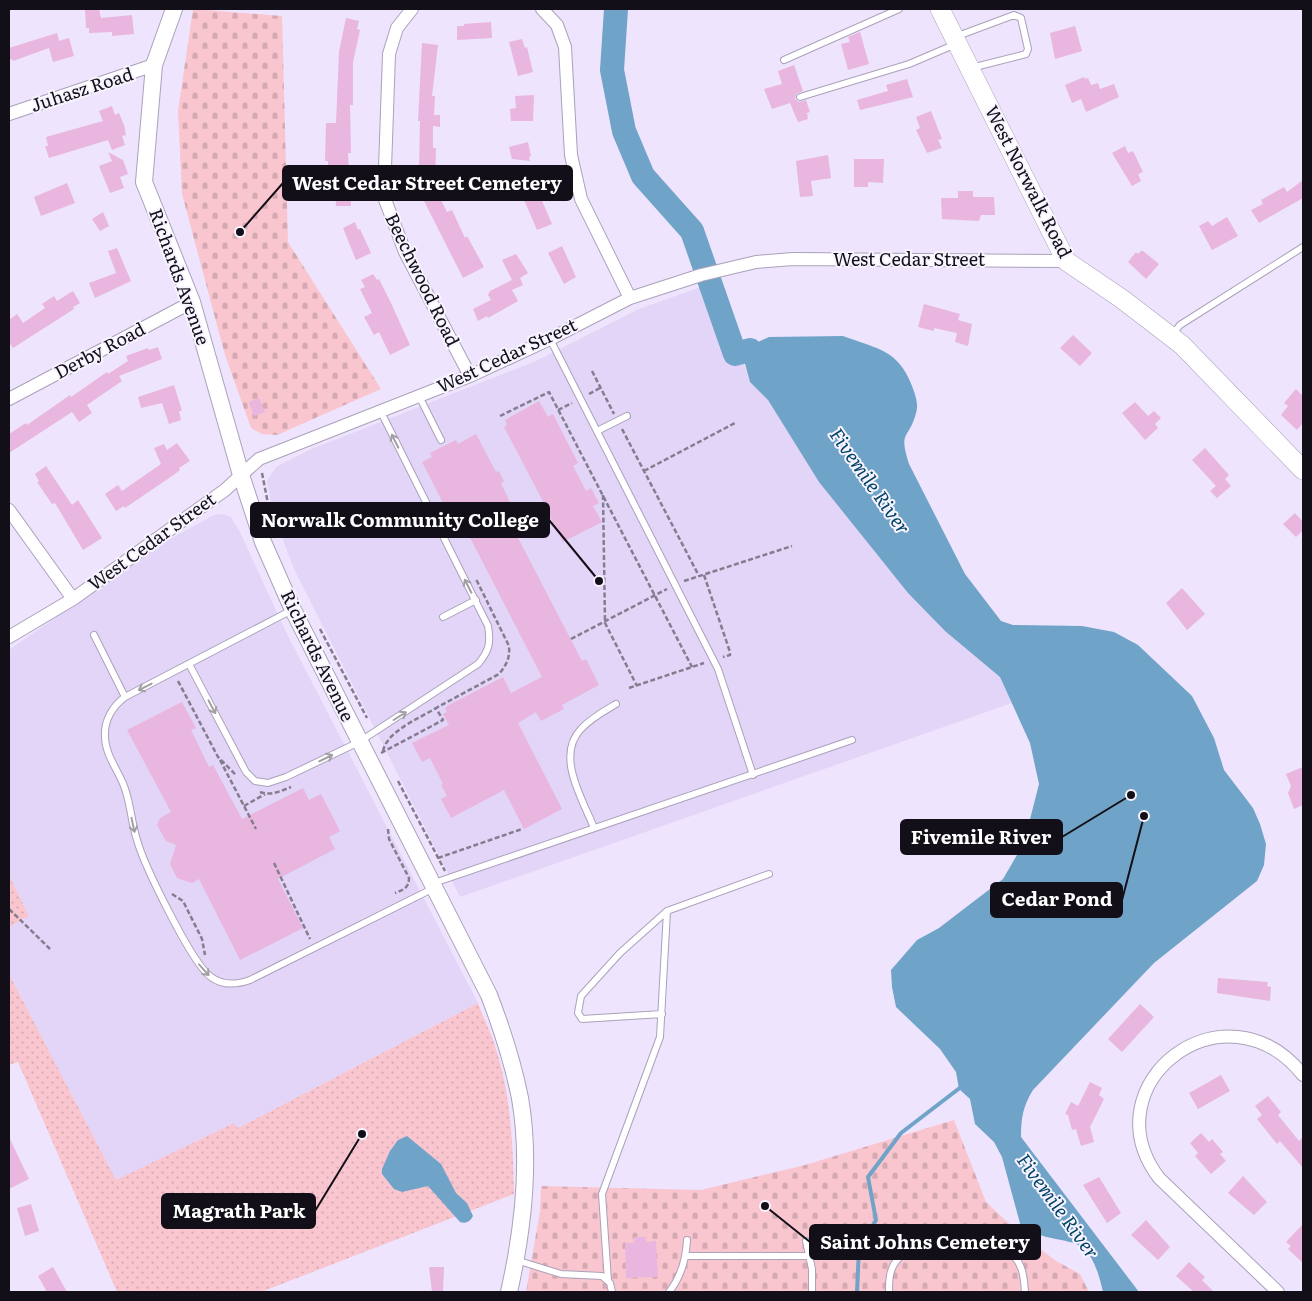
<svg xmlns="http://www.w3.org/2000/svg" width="1312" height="1301" viewBox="0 0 1312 1301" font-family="Literata,serif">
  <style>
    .built { fill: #e2d5f7 }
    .grass { fill: url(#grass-dots) }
    .cemetery { fill: url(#cemetery-stones) }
    .water { fill: #70a3c8 }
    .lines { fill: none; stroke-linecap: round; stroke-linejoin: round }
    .stream { stroke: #70a3c8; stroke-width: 4 }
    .river { stroke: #70a3c8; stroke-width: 24 }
    .building { fill: #e8b6de }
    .service-casing { stroke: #aaa1ba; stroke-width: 8 }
    .minor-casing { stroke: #aaa1ba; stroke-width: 14 }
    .tertiary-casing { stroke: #aaa1ba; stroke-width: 18 }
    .secondary-casing { stroke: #aaa1ba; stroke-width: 20 }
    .path { stroke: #847d8f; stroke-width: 2.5; stroke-dasharray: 5 2.5; stroke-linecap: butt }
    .service { stroke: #fff; stroke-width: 6 }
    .minor { stroke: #fff; stroke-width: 12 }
    .tertiary { stroke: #fff; stroke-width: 16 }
    .secondary { stroke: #fff; stroke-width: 19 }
    .oneway { stroke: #a19fa3 }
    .labels { text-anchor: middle; stroke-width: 4; stroke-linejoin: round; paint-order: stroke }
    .street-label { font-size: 18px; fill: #130f18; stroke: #f8f4ff }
    .water-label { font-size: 19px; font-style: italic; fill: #004367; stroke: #f8f4ff }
    .leader { fill: none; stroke: #130f18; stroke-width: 2 }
    .callout-dot { fill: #130f18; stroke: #f8f4ff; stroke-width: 2 }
    .callout { fill: #130f18; stroke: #130f18; stroke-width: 2 }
    .callout-label { font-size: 19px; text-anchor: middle; font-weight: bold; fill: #fff }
  </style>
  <defs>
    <pattern id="grass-dots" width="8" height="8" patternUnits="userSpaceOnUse" patternTransform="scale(1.25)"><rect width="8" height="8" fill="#f9c6d0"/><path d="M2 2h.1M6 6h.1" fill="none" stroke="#d5a9b2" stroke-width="1.8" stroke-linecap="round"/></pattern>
    <pattern id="cemetery-stones" width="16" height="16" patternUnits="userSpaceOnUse" patternTransform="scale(1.25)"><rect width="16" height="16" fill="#f9c6d0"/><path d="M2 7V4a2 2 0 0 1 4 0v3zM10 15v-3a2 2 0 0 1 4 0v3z" fill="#d5a9b2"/></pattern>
  </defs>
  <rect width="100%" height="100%" fill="#eee4fe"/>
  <!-- built -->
  <path class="built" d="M715,282l35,100 18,18 51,82 89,111 37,38 55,46 12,26 -552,194 -166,-328 -21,-56 -6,-32 9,-14 33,-17 227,-89 103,-52z
    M224,514l7,3 9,15 47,102 191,369 -240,125 -4,-5 -118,58 -107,-207v-47l20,-11 -20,-41v-225l154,-107 51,-28z"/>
  <!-- grass -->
  <path class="grass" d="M9,875l20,41 -20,11z
    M9,974l107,206 118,-57 4,5 240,-125c5,15 13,29 17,43 16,48 18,98 19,148l-253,98h-144l-99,-230 -9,3z"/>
  <!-- cemetery -->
  <path class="cemetery" d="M193,9l89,7 6,226 93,147 -104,46 -15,-1 -11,-6 -26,-73 -43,-161 -4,-83z
    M954,1120l32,82 30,28 40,31 24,13 9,18h-563l14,-81 1,-25 160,4 104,-25z"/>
  <!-- water -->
  <path class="water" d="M843,336c34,13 55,13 69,50 3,8 7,19 4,27 -7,27 -18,17 -7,51l56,110 36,47 12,4 69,1 32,6 24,13 54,51 22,42 10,32 29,38 7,16 6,20 -2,21 -7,16 -103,82 -121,127c-10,16 -12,28 -12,47l118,155h-36c-15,-68 -34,-40 -82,-65l-19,-70 -8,-15 -19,-18 -5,-25 -11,-10 -3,-17 -16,-23 -44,-42 -4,-20 -1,-17 26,-30 22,-12 64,-49 21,-36 15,-59 -9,-41 -30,-66 -55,-46 -37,-38 -89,-111 -51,-82 -18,-18 -6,-22 14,-18 11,-5z
    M407,1136l34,28 15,29 11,10 6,13c-3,6 -7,8 -13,6l-32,-36 -26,6 -8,-3 -12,-15v-5l8,-18 8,-11z"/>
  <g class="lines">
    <!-- stream -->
    <path class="stream" d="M857,1292l2,-43 17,-29 -8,-43 33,-44 60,-46"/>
    <!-- river -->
    <path class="river" d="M616,9l-4,61 12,61 19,45 49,55 43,123 15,-4"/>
  </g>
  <!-- building -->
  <path class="building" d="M85,9h14l2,9 31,-3 2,19 -22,2v-4l-23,1v-5h-3z
    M346,18l13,3 -2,8 3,1 -7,32v43h-3l1,48h-3l3,53h-15l-1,-19h-6l-1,-26h-3l1,-38h10l3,-71z
    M491,22l1,16 -35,2v-14h7v-2z
    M1075,26l7,25 -27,8 -5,-26z
    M860,32l9,32 -21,6 -7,-26 9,-2 -2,-5z
    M57,33l2,8 10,-3 5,18 -21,6 -4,-14 -36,13 -1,-2 -3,1v-12z
    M522,39l3,9 2,-1 6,25 -15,4 -9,-34z
    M422,43l16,2 -6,51h3l-1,19h6v12l-7,-1v22h3l-1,34h-14v-8h-2l1,-53h-2z
    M794,65l9,26 -7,3 -1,5 4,3 7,-2 4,12 -3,1 1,6 -10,3 -8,-19 -18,6 -8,-20 18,-5 -4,-13z
    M1084,77l1,2 3,-1 3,7 7,-2 2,6 14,-5 5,13 -33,15 -5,-13 -9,4 -7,-18z
    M907,79l6,18 -53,13 -3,-10 31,-9 -2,-6z
    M534,95l-1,26h-22l-1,-12 6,-1 -1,-12z
    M112,106l3,9 4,-2 5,12 2,10 -4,1 3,9 -13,5 -4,-10 -59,18 -4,-12h3l-2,-9 57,-16 -4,-10z
    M931,111l11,28 -4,1 4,8 -15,5 -11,-23 4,-2 -4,-11z
    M528,142l3,14 -2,1 1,4 -18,-2 -3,-12z
    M1125,146l3,7 5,-2 10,21 -5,2 3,7 -9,5 -20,-33z
    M108,152l15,8 5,14 -8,3 4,11 -14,5 -11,-27 13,-5z
    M828,155l3,23 -20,3 2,15 -13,1 -4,-36z
    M854,159h30l-1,24 -15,-1v5h-14z
    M1303,180v18l-44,25 -8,-13 12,-6 -2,-4 23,-13 3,5z
    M67,183l8,20 -34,13 -7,-19z
    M537,189l15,35 -15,6 -15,-35z
    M958,191h15v6h21l1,18h-14l-2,6 -37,-2 -1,-21h17z
    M438,194l9,18 5,-2 13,28 2,-2 17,31 -21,11 -39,-77z
    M103,212l6,14 -9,5 -8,-12z
    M1227,217l11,19 -26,14 -13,-24 9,-5 4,5z
    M355,222l3,8 2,-1 11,24 -15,7 -13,-32z
    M562,246l14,31 -12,7 -16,-31z
    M117,248l14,33 -36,17 -6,-15 27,-10 -8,-22z
    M1141,251h2l16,13 -13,15 -18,-17 8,-10 2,2z
    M516,254l12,19 -8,5 3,7 -11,5 6,11 -30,17 -1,-2 -9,5 -5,-12 18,-9 -3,-5 2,-4 22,-11 -10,-20z
    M373,274l4,6 2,-1 12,24 19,42 -20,10 -11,-23 -5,3 -10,-18 8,-4 -12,-24 5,-2 -4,-7z
    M73,291l7,12 -7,4 1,2 -61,39 -4,-6v-22l8,-6 6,9 22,-15 -3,-4 12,-8 3,5z
    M924,304l36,10 -2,6 14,4 -4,22 -13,-4 2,-9 -23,-5v3l-16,-4z
    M1073,335l19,18 -12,13 -20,-18z
    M158,347l4,12 -43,17 3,5 -35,24 5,8 -13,9 -7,-10 -63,41v-19l17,-11 1,2 43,-30 1,2 36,-25 1,2 20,-13 -2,-5 22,-8 1,2z
    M174,385l8,26h-3l2,9 -12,4 -7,-21 -21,5 -3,-11z
    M1296,389l7,7v27l-6,7 -16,-15 7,-9 -4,-3z
    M259,398l6,14 -11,4 -5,-14z
    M539,401l9,16 5,-3 25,49 -5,3 13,25 5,-3 8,15 -6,3 9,16 -39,20 -13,-25 -34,17 66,127 4,-2 13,26 -37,20 2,4 -23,12 -5,-9 -18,11 44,86 -38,20 -20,-39 -53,28 -10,-19 6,-3 -6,-11 2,-1 -13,-26 -8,4 -10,-19 37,-18 -6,-11 4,-2 -2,-3 2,-3 56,-29 8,16 31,-16 -79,-153 -7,4 -34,-66 10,-5 -2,-4 26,-13 2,4 18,-10 20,38 3,-1 5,11 -3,1 18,39 27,-15 -42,-80 3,-2 -2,-5z
    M1135,402l13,14 6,-5 7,7 -6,6 3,4 -13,12 -23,-27z
    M177,443l13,18 -11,7 1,2 -5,4 -50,34 -1,-2 -8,5 -11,-17 13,-9 4,6 39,-27 -7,-16 10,-4 3,6z
    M1205,448l24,27 -4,4 6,7 -14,12 -7,-7 6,-5 -24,-26z
    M46,466l26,39 6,-5 24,38 -19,12 -28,-47 -3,1 -15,-22 2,-1 -4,-7z
    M1295,513l8,9v8l-7,7 -13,-13z
    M1182,588l23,26 -18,16 -21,-27z
    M182,702l14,26 -5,2 18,37 4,-2 29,54 61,-31 6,12 12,-6 19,37 -11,6 6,12 -57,30 25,49 -63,32 -41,-81 -7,4 -15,-5 -7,-14 6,-19 -10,-4 -9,-16 3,-7 11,-6 -44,-82z
    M1303,767v38l-9,4 -6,-16 3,-7 -5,-12z
    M1218,978l50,4 -1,4 4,1 -1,14 -53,-8z
    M1140,1004l14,13 -32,35 -14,-13z
    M1221,1075l9,16 -32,18 -9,-16z
    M1090,1082l12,6 -3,7 5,4 -14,28 4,15 -13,4 -5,-17 -4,1 -4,-15 -3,-1 6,-12 7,4z
    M1268,1096l13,16 -3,3 21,26 4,-4v31l-23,-27 -3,3 -20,-25 5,-4 -7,-9z
    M1201,1133l8,9 3,-3 11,13 -3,2 6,7 -15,13 -16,-18 3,-3 -8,-10z
    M9,1137l20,42 -20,10z
    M1243,1176l24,26 -13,13 -26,-22z
    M1099,1177l22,36 -14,10 -24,-38z
    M31,1204l8,27 -14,5 -8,-28z
    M1146,1220l24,27 -12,13 -27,-25z
    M1303,1224v39l-15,-14 3,-3 -5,-4z
    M634,1237h12v5l10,-1 2,36 -32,1 -1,-35h9z
    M1189,1262l16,15 -3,3 12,12h-20l-18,-16z
    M53,1267l14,25h-20l-9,-16z
    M429,1267h15l-1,25h-11z"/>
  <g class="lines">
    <defs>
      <path id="service" d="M955,37l59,-22 7,3 7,31 -2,5 -55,14
        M784,60l115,-51
        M800,97l109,-33 47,-20
        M1172,335l8,-10 123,-78
        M550,339l168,330 35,106
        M419,396l22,44
        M597,431l30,-15
        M292,610l-167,87c-12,9 -21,23 -20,39 0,21 16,37 21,56 5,16 6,33 11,48 7,25 55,124 74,137 12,9 25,8 39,3l184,-92
        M443,617l33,-17
        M94,635l31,62
        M189,664l57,108 9,9 13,2 18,-6 73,-35 119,-78c11,-13 13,-21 10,-38l-108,-216
        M594,828c-11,-28 -39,-72 -13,-99 10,-11 23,-18 35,-25
        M434,883l418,-143
        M662,1014l-80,5 -4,-6 3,-17 39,-43 47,-42
        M806,1241l6,28v23
        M686,1256h124
        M516,1260l45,14 41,2 8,7 2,9
        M608,1281l-6,-87 58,-157 7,-126 102,-37
        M669,1292c12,-15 17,-32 18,-52
        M889,1292c0,-13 0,-25 11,-35 16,-13 96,-16 111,-3 12,9 13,24 14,38"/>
      <path id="minor" d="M412,9l-15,19 -8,26 -5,143 21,55 65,124
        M542,9l15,16 8,22 6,108 10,44 49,99
        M9,114l145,-49
        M9,399l183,-97
        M9,510l64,89
        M9,637l64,-38 152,-109 34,-31 211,-83 80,-37 80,-41 71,-23 55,-13 37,-3 273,2
        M1278,1292l-119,-114c-71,-94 66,-200 144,-103"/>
      <path id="tertiary" d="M174,9l-20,56 -10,117 48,120 49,173 22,67 30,68 196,385c13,34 24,68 31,103 11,63 3,132 -11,194"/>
      <path id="secondary" d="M940,9l126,252 56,38 60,46 121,125"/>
    </defs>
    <!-- service casing -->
    <use href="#service" class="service-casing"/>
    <!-- minor casing -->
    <use href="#minor" class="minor-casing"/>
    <!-- tertiary casing -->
    <use href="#tertiary" class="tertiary-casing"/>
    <!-- secondary casing -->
    <use href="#secondary" class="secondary-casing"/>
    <!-- path -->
    <path class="path" d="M592,371l22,43
      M589,394l11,-6
      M558,410l14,-7
      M500,416l49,-24 143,275
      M622,429l77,147
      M644,471l91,-48
      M262,473l8,41
      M603,495l2,128 32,63
      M704,575l26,77v3l-7,2
      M684,581l108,-35
      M320,629l47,89
      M571,639l96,-50
      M178,681l40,76 18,18
      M629,688l75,-25
      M383,751c4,-20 37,-33 53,-43
      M381,753l62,-33 -7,-12 63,-34c8,-10 11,-16 10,-28l-33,-67
      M220,760l36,69
      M398,781l47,90
      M260,792c11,4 21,-1 31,-5
      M244,806l21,-12
      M388,829l1,10 20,39c0,10 -6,12 -14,15
      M438,858l84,-29
      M274,863l36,76
      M172,894l11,7 19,38 3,16
      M9,909l41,40"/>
    <!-- service -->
    <use href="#service" class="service"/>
    <!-- minor -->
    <use href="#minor" class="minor"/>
    <!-- tertiary -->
    <use href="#tertiary" class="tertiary"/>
    <!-- secondary -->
    <use href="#secondary" class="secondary"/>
  </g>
  <!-- one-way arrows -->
  <defs><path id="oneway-shaft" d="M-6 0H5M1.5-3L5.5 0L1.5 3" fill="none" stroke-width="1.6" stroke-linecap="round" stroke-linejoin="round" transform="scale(1.25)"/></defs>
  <g class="oneway">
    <use href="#oneway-shaft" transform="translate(395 441) rotate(-117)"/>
    <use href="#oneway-shaft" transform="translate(468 586) rotate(-117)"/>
    <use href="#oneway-shaft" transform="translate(145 687) rotate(153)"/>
    <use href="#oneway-shaft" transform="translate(212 707) rotate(62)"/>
    <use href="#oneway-shaft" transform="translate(400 716) rotate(-32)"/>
    <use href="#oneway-shaft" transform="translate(326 758) rotate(-26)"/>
    <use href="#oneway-shaft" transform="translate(133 825) rotate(78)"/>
    <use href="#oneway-shaft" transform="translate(204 970) rotate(48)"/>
  </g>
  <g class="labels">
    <!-- street labels -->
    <g class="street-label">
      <text transform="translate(82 90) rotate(-18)" y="6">Juhasz Road</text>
      <text transform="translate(1028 182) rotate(63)" y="6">West Norwalk Road</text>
      <text x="909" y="266">West Cedar Street</text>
      <text transform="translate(179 277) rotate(70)" y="6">Richards Avenue</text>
      <text transform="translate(422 280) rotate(64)" y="6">Beechwood Road</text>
      <text transform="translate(100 351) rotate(-28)" y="6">Derby Road</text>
      <text transform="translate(507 356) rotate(-25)" y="6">West Cedar Street</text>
      <text transform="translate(152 542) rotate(-36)" y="6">West Cedar Street</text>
      <text transform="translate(317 656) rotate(64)" y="6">Richards Avenue</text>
    </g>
    <!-- water labels -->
    <g class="water-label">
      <text transform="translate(870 481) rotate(55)" y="7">Fivemile River</text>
      <text transform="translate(1058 1206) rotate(54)" y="7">Fivemile River</text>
    </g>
  </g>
  <!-- callouts -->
  <path class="leader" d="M240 232L283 183M599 581L549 520M1131 795L1062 837M1144 816L1122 900M362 1134L315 1211M765 1206L810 1242"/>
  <g class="callout-dot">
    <circle cx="240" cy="232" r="5"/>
    <circle cx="599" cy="581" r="5"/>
    <circle cx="1131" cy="795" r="5"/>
    <circle cx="1144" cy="816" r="5"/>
    <circle cx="362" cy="1134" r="5"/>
    <circle cx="765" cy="1206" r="5"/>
  </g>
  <g class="callout">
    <rect x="283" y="166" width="289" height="34" rx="5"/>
    <rect x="251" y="503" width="298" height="34" rx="5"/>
    <rect x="901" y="820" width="161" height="34" rx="5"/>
    <rect x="991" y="883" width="131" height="34" rx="5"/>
    <rect x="162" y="1194" width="153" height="34" rx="5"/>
    <rect x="810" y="1225" width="230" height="34" rx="5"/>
  </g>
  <g class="callout-label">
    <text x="427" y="190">West Cedar Street Cemetery</text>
    <text x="400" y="527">Norwalk Community College</text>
    <text x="981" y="844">Fivemile River</text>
    <text x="1057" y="906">Cedar Pond</text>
    <text x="239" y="1218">Magrath Park</text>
    <text x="925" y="1249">Saint Johns Cemetery</text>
  </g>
  <!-- border -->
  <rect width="1312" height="1301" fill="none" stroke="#130f18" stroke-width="20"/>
</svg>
